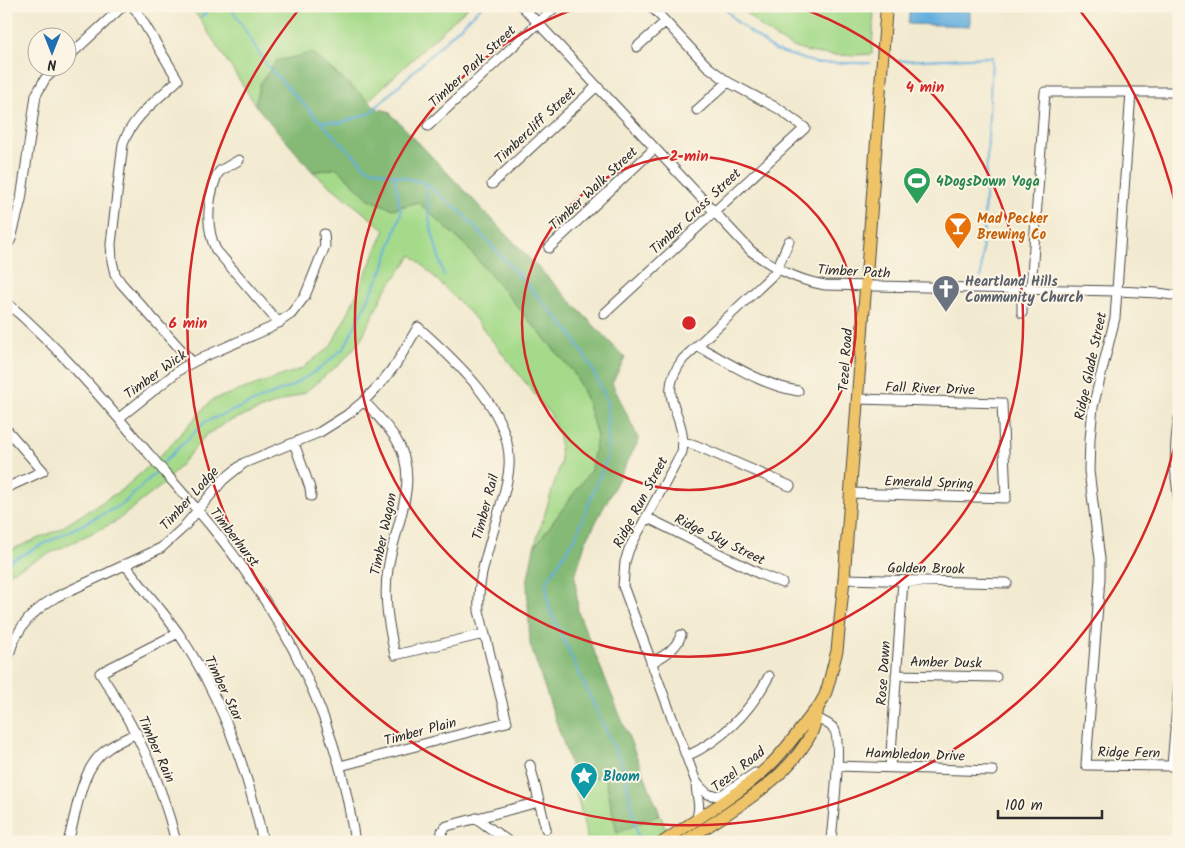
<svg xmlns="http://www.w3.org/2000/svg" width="1185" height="848" viewBox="0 0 1185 848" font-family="Kalam,sans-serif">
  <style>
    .green { fill: #a5da8a; stroke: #68825a }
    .forest { fill: #84ba76; stroke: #587250 }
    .water { fill: #65afdd; stroke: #486d84 }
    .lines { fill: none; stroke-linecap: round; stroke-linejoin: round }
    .stream { stroke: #65afdd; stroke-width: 2 }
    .minor-casing { stroke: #494844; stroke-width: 11 }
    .major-casing { stroke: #494844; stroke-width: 13 }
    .minor { stroke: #fff; stroke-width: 9 }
    .major { stroke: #efc469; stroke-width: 11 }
    .ring { fill: none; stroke: #d62828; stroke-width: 2.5 }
    .labels { text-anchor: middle; stroke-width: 4; stroke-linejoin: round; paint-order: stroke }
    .street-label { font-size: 14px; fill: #2b2b2b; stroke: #fcf5e5 }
    .leisure-label { font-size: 14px; font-weight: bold; fill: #27864d; stroke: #fcf5e5; text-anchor: start }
    .food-label { font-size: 14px; font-weight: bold; fill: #c56008; stroke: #fcf5e5; text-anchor: start }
    .worship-label { font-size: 14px; font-weight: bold; fill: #5b616d; stroke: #fcf5e5; text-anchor: start }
    .culture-label { font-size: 14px; font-weight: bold; fill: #0d838f; stroke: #fcf5e5; text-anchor: start }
    .centre { fill: #d62828; stroke: #fcf5e5; stroke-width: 2.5 }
    .ring-label { font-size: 15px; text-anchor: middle; font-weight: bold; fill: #d62828; stroke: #fcf5e5; stroke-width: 4; stroke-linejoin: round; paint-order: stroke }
  </style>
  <rect width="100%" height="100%" fill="#fcf5e5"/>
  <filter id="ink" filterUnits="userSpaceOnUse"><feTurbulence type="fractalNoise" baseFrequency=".02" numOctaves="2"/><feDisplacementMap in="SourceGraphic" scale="10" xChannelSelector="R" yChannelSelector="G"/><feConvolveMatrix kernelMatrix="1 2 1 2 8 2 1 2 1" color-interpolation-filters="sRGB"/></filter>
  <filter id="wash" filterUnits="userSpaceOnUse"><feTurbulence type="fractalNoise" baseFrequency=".0096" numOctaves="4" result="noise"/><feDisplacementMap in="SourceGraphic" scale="20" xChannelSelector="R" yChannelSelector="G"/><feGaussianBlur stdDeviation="1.12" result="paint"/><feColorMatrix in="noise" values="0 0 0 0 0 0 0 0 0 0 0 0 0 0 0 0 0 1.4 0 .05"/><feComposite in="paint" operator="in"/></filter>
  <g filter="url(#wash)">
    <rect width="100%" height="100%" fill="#f2ead0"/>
    <!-- green -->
    <path class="green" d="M191,6h278l-101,95 -56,-48 -52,31 -3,23z
      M738,6h136l-2,48c-27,2 -56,3 -81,-8 -20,-8 -37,-26 -53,-40z
      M337,168l32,31 24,10 25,-7 47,43 109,128 12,25 11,38 -6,34 -57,78 27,-86 -2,-26 -8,-21 -78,-99 -61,-61 -27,36 -25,50 -17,20 -39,32 -77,29 -21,13 -41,48 -50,39 -104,50 -5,6v-26l52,-22 65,-41 36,-32 53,-57 89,-31 29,-22 19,-36 36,-81 -72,-58z
      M605,776l12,57 43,-19 10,28h-82l-14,-61z"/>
    <!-- forest -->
    <path class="forest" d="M312,53l66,56 10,2 237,247 -13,25 27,57 -54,103 -10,33 3,36 82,202 -43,19 -12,-57 -31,5 -6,-24 -38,-113 -3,-61 7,-35 57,-78 6,-34 -11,-38 -12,-25 -109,-128 -47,-43 -25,7 -24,-10 -32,-31 -24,4 -58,-67 5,-21 16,-23z"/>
    <!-- water -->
    <path class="water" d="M910,6h60v20l-62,-2z"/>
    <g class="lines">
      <!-- stream -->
      <path class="stream" d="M230,6l38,61 74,77 25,24 58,15 36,29 108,119 22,35 16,35 1,54 -32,81 -30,47 4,28 74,158 15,73
        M723,6l13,15 38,29 42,13h54
        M201,17l13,-11
        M898,61l94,-4 -11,220
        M321,121l19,2 30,-10 112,-107
        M425,183l5,41 14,52
        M164,462l41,-40 87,-36 27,-17 25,-21 39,-79 18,-56 -7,-37
        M6,563l117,-59 32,-31"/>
    </g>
  </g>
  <g filter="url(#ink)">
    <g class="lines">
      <defs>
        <path id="minor" d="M132,6l4,4 42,70c-20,19 -46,37 -55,64l-12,100 1,17 3,13 6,9 71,79
          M522,6l229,245c23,17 45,29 74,34l292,6 41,2 21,3
          M637,47l28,-25
          M68,57l55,-51
          M1131,92l-16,226 -22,89 -3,32 -1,32 11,88v19l-14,187 86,1 7,-83
          M697,110l31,-28
          M428,126l128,-120
          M239,160l-19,11 -3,4c-9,24 -12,51 -1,75l63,73
          M492,184l105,-98
          M6,247l5,-8 10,-39 15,-105 9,-16 11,-11
          M549,248l106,-100
          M777,269l12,-28
          M1031,289l14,-197h134
          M6,302c53,45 98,99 143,152 33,39 69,77 98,120 41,58 74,125 93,194 7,24 11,49 15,74
          M1022,313v-24
          M604,314l201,-186 -26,-19 -51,-27 -21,-16 -56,-60
          M697,346c33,17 64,39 101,45
          M364,401c11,12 23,24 32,38 26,42 -2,87 -8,130 -5,29 1,58 7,86l89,-21
          M119,418l63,-50 21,-11 67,-29 21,-14 14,-18 20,-50 -1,-12
          M1179,418c-5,28 -5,54 0,81
          M6,429l37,42 -37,17
          M683,442l12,3 95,41
          M294,443l16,45 1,8
          M850,493l156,5 -4,-95 -145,-4
          M646,517l114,57 22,9
          M125,564c17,24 37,46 54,70 43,64 68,133 84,208
          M844,579l163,4
          M651,663c12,-7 25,-13 30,-28
          M6,668c5,-33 22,-55 50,-71l105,-49 22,-20 40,-48 21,-17 76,-31 27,-17 17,-14 17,-18 15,-19 22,-37c37,33 95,85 91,139 -1,20 -9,40 -14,59 -8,29 -18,56 -16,86l28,111 -167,44
          M896,675l100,2
          M811,716c7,3 19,7 23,13 9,12 -2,94 -3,113
          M687,756c37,-17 63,-44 82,-80
          M530,765l16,64
          M837,766l156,5
          M890,767l13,-186
          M696,782c9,10 13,17 27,12l32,-21
          M476,818l33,24
          M696,820c6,-15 0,-22 0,-38l-73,-196 2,-24 4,-13 53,-97c6,-40 -29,-53 1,-93l95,-89
          M68,842c9,-30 12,-73 38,-92 9,-7 20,-12 31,-17
          M176,842c-16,-65 -40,-114 -76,-169l78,-40
          M441,842l1,-11 5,-5 92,-24"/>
        <path id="major" d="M663,842c36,-25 76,-47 107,-77 18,-17 31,-38 47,-57
          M684,842c44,-30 101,-59 127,-108 4,-8 5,-17 7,-26 2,-4 5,-9 7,-13 5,-14 8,-30 12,-44l7,-72 42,-567 -1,-6"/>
      </defs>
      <!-- minor casing -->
      <use href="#minor" class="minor-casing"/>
      <!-- major casing -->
      <use href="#major" class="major-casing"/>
      <!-- minor -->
      <use href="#minor" class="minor"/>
      <!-- major -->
      <use href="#major" class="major"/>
    </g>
  </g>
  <!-- distance rings -->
  <g class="ring">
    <circle cx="689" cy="323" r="167"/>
    <path d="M795 6A334 334 0 1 1 583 6"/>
    <path d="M1178 431A501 501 0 1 1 300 8M1078 8A501 501 0 0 1 1178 215"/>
  </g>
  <!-- icons -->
  <defs>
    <symbol id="stadium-pin" viewBox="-11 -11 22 30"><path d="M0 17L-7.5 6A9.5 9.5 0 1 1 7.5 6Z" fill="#2e9e5b" stroke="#fcf5e5"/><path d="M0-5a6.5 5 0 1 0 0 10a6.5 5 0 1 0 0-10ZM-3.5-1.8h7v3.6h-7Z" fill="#fff"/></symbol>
    <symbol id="bar-pin" viewBox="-11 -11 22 30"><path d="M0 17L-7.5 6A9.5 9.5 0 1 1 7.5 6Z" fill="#e8710a" stroke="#fcf5e5"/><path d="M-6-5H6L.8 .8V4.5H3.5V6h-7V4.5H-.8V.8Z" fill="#fff"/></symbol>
    <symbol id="church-pin" viewBox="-11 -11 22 30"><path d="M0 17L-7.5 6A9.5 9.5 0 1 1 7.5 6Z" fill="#6b7280" stroke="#fcf5e5"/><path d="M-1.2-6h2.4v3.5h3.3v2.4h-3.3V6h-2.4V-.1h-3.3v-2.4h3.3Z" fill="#fff"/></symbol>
    <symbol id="sight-pin" viewBox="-11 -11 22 30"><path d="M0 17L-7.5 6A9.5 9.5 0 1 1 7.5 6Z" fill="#0f9aa8" stroke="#fcf5e5"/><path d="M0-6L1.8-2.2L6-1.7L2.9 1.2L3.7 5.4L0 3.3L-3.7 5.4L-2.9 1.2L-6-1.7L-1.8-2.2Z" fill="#fff"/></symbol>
  </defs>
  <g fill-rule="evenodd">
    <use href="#stadium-pin" x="901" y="165" width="32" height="43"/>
    <use href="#bar-pin" x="942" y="210" width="32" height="43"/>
    <use href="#church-pin" x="930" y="273" width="32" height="43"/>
    <use href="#sight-pin" x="568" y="760" width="32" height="43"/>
  </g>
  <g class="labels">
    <!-- street labels -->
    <g class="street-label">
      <text transform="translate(472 66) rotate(-43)" y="5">Timber Park Street</text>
      <text transform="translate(535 125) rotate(-43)" y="5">Timbercliff Street</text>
      <text transform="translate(593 188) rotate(-43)" y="5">Timber Walk Street</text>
      <text transform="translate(695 211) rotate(-43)" y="5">Timber Cross Street</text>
      <text transform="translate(854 271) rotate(3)" y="5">Timber Path</text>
      <text transform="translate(845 360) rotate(-86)" y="5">Tezel Road</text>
      <text transform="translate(1090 366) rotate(-78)" y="5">Ridge Glade Street</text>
      <text transform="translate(155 374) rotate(-36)" y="5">Timber Wick</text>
      <text transform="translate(930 388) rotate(2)" y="5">Fall River Drive</text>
      <text transform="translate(929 482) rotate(2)" y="5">Emerald Spring</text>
      <text transform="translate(189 498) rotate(-48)" y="5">Timber Lodge</text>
      <text transform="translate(640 502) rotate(-62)" y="5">Ridge Run Street</text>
      <text transform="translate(485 507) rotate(-75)" y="5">Timber Rail</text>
      <text transform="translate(383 534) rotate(-78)" y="5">Timber Wagon</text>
      <text transform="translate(235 537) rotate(52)" y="5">Timberhurst</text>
      <text transform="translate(720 539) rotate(26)" y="5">Ridge Sky Street</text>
      <text transform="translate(926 568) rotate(1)" y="5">Golden Brook</text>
      <text transform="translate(946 662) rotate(1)" y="5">Amber Dusk</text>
      <text transform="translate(883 673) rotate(-86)" y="5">Rose Dawn</text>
      <text transform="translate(224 688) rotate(64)" y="5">Timber Star</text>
      <text transform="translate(420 731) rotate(-15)" y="5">Timber Plain</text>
      <text transform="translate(157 749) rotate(66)" y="5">Timber Rain</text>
      <text transform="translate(1129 752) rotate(1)" y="5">Ridge Fern</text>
      <text transform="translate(915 754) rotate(2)" y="5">Hambledon Drive</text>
      <text transform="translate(738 769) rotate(-38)" y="5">Tezel Road</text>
    </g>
    <!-- leisure labels -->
    <g class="leisure-label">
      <text x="936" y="186">4DogsDown Yoga</text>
    </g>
    <!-- food labels -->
    <g class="food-label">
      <text x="977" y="223">Mad Pecker<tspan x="977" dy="16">Brewing Co</tspan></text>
    </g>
    <!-- worship labels -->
    <g class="worship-label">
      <text x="965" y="286">Heartland Hills<tspan x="965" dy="16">Community Church</tspan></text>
    </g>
    <!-- culture labels -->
    <g class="culture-label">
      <text x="603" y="781">Bloom</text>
    </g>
  </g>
  <circle cx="689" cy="323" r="8" class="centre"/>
  <g class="ring-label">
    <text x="925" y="92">4 min</text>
    <text x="689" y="161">2 min</text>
    <text x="188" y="328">6 min</text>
  </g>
  <!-- margin -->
  <rect width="1185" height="848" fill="none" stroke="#fcf5e5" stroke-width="25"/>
  <!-- north arrow -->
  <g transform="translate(52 52) rotate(180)"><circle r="24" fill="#fcf5e5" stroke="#a8a49b"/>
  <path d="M0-4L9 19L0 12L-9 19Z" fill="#1f6fb2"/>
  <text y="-8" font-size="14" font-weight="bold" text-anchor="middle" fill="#2b2b2b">N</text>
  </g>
  <!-- scale -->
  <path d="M998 810v8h104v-8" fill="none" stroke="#2b2b2b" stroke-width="2.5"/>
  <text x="1005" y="810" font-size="15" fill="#2b2b2b" stroke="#fcf5e5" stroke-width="4" paint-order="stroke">100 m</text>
</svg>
